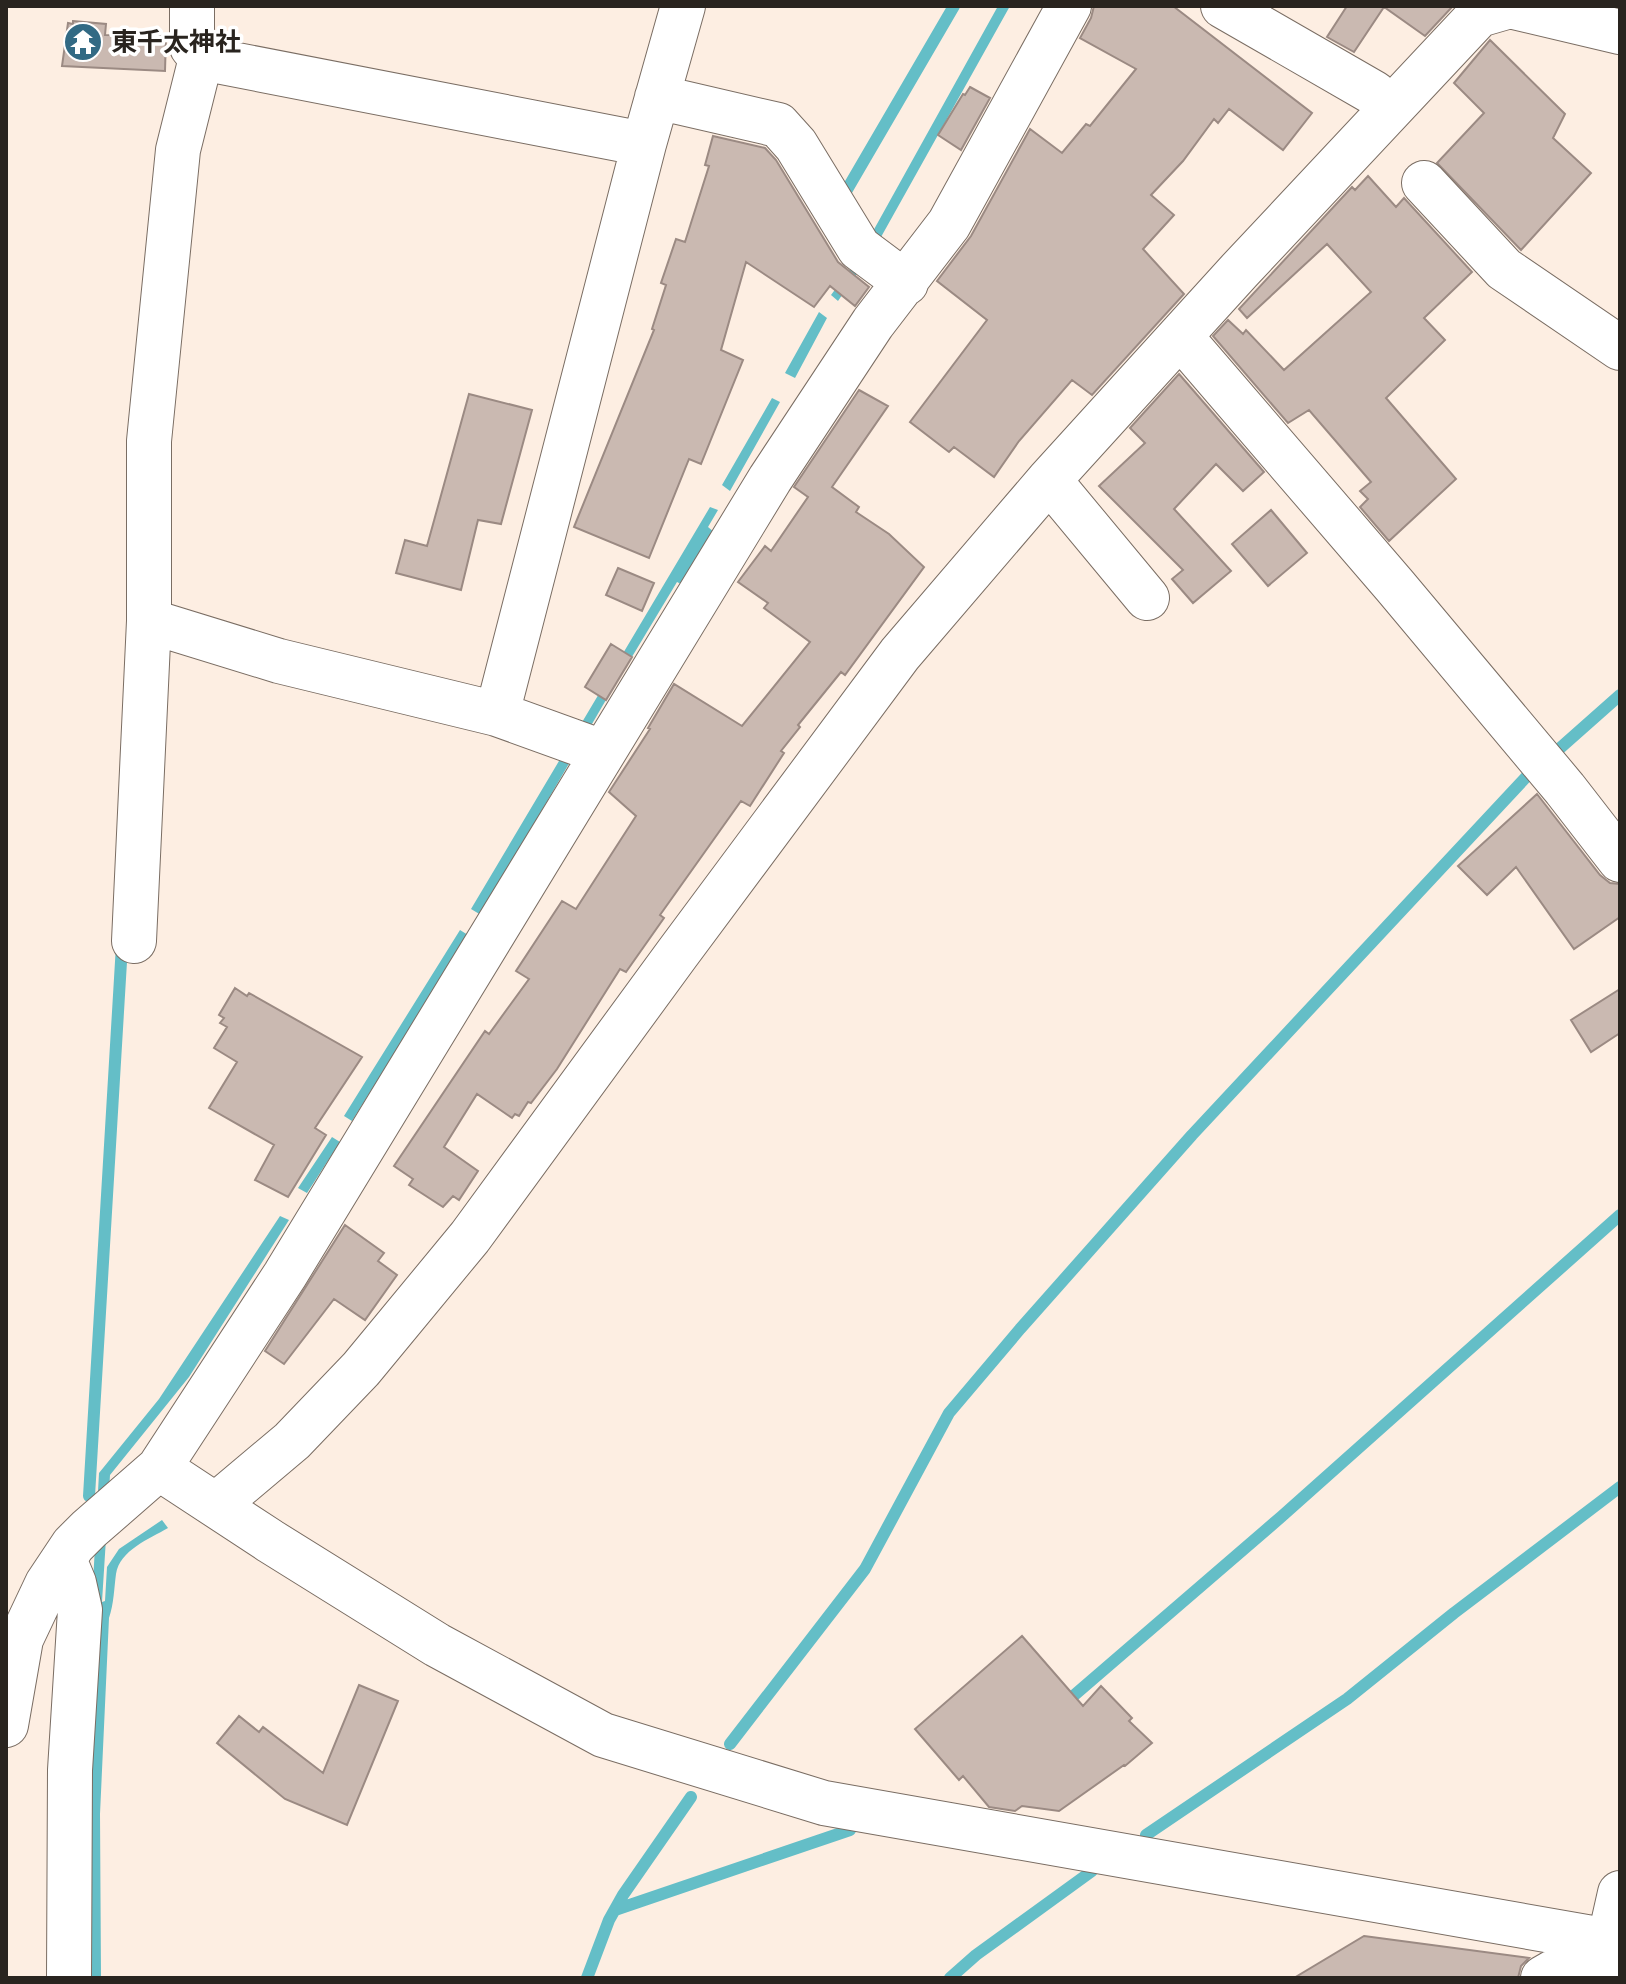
<svg xmlns="http://www.w3.org/2000/svg" width="1626" height="1984" viewBox="0 0 1626 1984" font-family="'IBM Plex Serif','Noto Sans JP',serif">
  <style>
    .water { fill: #64bec7 }
    .lines { fill: none; stroke-linecap: round; stroke-linejoin: round }
    .stream { stroke: #64bec7; stroke-width: 12 }
    .building { fill: #cab9b1; stroke: #9b8a83; stroke-width: 2 }
    .minor-casing { stroke: #7a6d63; stroke-width: 46 }
    .minor { stroke: #fff; stroke-width: 44 }
    .labels { text-anchor: middle; stroke-width: 7; stroke-linejoin: round; paint-order: stroke }
    .poi-label { font-size: 26px; font-weight: bold; fill: #29241f; stroke: #fff; text-anchor: start }
  </style>
  <rect width="100%" height="100%" fill="#fdeee2"/>
  <!-- water -->
  <path class="water" d="M998,6h12l-134,240 -38,55 -7,-6 26,-35z
    M819,312l8,6 -32,60 -10,-5z
    M772,398l8,4 -50,89 -8,-6z
    M710,507l8,3 -10,17 6,5 -31,53 -6,-3 -74,123 -122,210 -10,-6z
    M460,930l8,5 -116,186 -8,-5z
    M332,1137l8,5 -33,51 -9,-5z
    M280,1216l9,4 -100,157 -79,98 -8,127 3,-1 2,-34 12,-18 43,-29 6,8c-19,11 -48,22 -52,46 -2,15 -2,29 -7,44l-9,196 1,164h-14l5,-377 7,-128 60,-74z"/>
  <g class="lines">
    <!-- stream -->
    <path class="stream" d="M840,189l5,4 109,-187
      M1550,757l70,-62
      M89,1496l33,-551
      M1064,1704l217,-187 339,-302
      M730,1744l135,-175 84,-156 71,-84 172,-194 336,-360
      M1146,1835l201,-136 107,-86 166,-126
      M615,1910l235,-80
      M587,1978l22,-58 14,-25 68,-98
      M950,1978l26,-23 116,-84"/>
  </g>
  <!-- building -->
  <path class="building" d="M1094,6h79l139,107 -29,37 -54,-41 -11,14 -4,-4 -31,42 -32,34 23,20 -31,34 41,45 -92,101 -20,-15 -53,61 -25,36 -40,-30 -5,5 -39,-30 77,-102 -50,-39 34,-45 59,-107 32,24 24,-29 4,2 46,-57 -56,-31 11,-20z
    M1347,6h106l-28,30 -41,-29 -30,45 -27,-15z
    M73,21l33,3 -1,11 61,1 -1,35 -103,-5 6,-43 5,1z
    M1490,40l75,74 -12,24 38,35 -70,77 -84,-87 47,-50 -30,-30z
    M970,87l20,11 -29,52 -23,-15 25,-41 2,1z
    M713,136l52,12 11,12 62,102 31,25 -14,19 -25,-20 -16,21 -68,-45 -25,88 22,10 -42,104 -12,-5 -40,99 -75,-31 80,-197 -2,-1 14,-44 -5,-2 15,-44 9,3 24,-76 -4,-1z
    M1368,176l28,31 8,-9 68,74 -48,46 21,22 -59,58 70,81 -67,62 -29,-34 8,-8 -8,-8 11,-9 -62,-72 -21,13 -75,-87 15,-16 15,14 3,-4 38,40 87,-78 -44,-48 -80,74 -8,-9 113,-122 3,3z
    M1179,374l85,98 -21,19 -27,-27 -42,45 57,62 -38,32 -21,-24 11,-9 -84,-84 46,-43 -15,-15z
    M859,390l29,16 -56,81 27,20 -3,5 33,22 35,33 -79,108 -4,-3 -43,53 2,2 -19,24 3,2 -34,53 -9,-5 -81,114 4,3 -38,54 -6,-3 -63,100 -26,34 -3,-1 -9,14 -4,-2 -3,4 -35,-24 -33,53 34,24 -19,29 -6,-4 -10,11 -34,-22 4,-6 -19,-13 91,-135 4,3 40,-55 -13,-8 46,-70 14,8 60,-93 -27,-24 41,-63 -2,-1 26,-44 68,42 68,-84 -46,-34 4,-5 -30,-21 27,-36 6,5 37,-54 -14,-10z
    M469,394l63,16 -31,114 -23,-4 -17,70 -65,-17 9,-33 22,6z
    M1271,510l36,43 -39,33 -36,-42z
    M618,568l36,15 -12,28 -36,-16z
    M611,644l21,13 -26,43 -21,-13z
    M1537,794l63,81 10,8 10,1v33l-46,32 -58,-82 -29,28 -29,-29z
    M235,988l12,8 2,-3 113,64 -47,71 11,7 -38,62 -33,-17 19,-35 -65,-37 28,-46 -23,-14 13,-21 -7,-4 4,-5 -5,-3z
    M1620,989v44l-29,19 -20,-32z
    M345,1225l39,28 -6,8 19,14 -32,45 -31,-21 -50,65 -19,-13z
    M1022,1636l61,70 18,-20 31,32 -3,3 23,22 -27,23 -1,-1 -65,46 -37,-5 -7,5 -26,-4 -26,-31 -4,4 -44,-51z
    M359,1685l39,16 -51,124 -62,-26 -68,-56 22,-27 20,16 4,-5 60,46z
    M1364,1936l165,22 -8,8 -3,12h-224z"/>
  <g class="lines">
    <defs>
      <path id="minor" d="M192,6v41l9,11 443,86
        M1223,6l151,87
        M657,97l121,28 18,20 63,103 47,35
        M1424,183l80,86 116,79
        M1180,336l215,250 170,203 55,71
        M1049,480l98,118
        M149,621l130,40 218,53
        M602,752l-105,-38 147,-570 39,-138
        M134,941l15,-320v-180l29,-291 23,-92
        M159,1468l111,73 167,104 166,90 221,68 785,138
        M217,1504l75,-63 69,-72 109,-132 207,-283 223,-300 149,-174 190,-209 240,-256 31,-9 110,26
        M64,1559l10,24 6,27 -10,160 -1,208
        M6,1725l15,-86 26,-55 26,-39 16,-16 70,-61 126,-193 485,-796 103,-156 76,-99 120,-218
        M1604,1964l16,-71
        M1543,1978l75,-43"/>
    </defs>
    <!-- minor casing -->
    <use href="#minor" class="minor-casing"/>
    <!-- minor -->
    <use href="#minor" class="minor"/>
  </g>
  <!-- icons -->
  <defs>
    <symbol id="temple-disc" viewBox="-11 -11 22 22"><circle r="9.5" fill="#326a84" stroke="#fff"/><path d="M0-6L5-2H3V0L6.5 2.5H4V6H1.5V3h-3V6H-4V2.5H-6.5L-3 0V-2H-5Z" fill="#fff"/></symbol>
  </defs>
  <g fill-rule="evenodd">
    <use href="#temple-disc" x="61" y="20" width="44" height="44"/>
  </g>
  <g class="labels">
    <!-- poi labels -->
    <g class="poi-label">
      <text x="111" y="51">東千太神社</text>
    </g>
  </g>
  <!-- border -->
  <rect width="1626" height="1984" fill="none" stroke="#29241f" stroke-width="16"/>
</svg>
